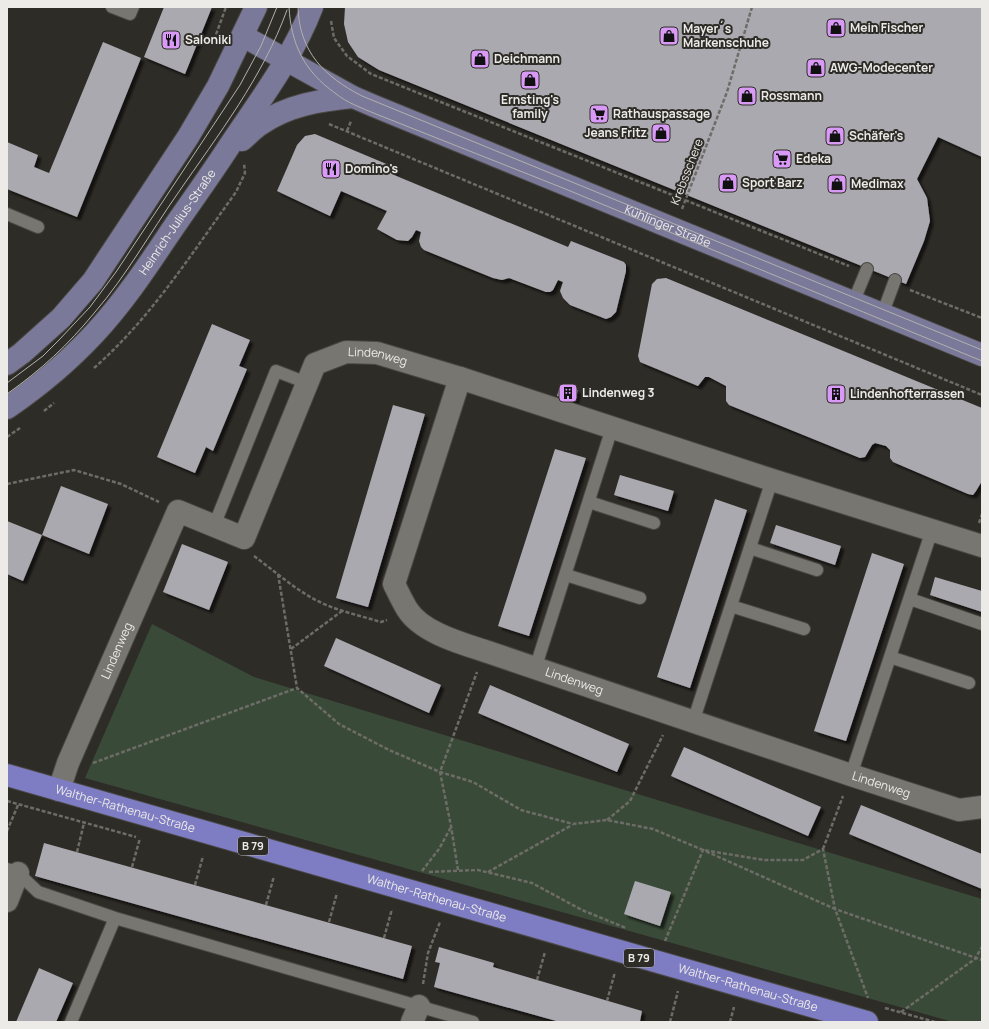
<svg xmlns="http://www.w3.org/2000/svg" width="989" height="1029" viewBox="0 0 989 1029" font-family="Manrope,sans-serif">
  <style>
    .green { fill: #3a4a39 }
    .building { fill: #aba9b0; filter: url(#shadow) }
    .lines { fill: none; stroke-linecap: round; stroke-linejoin: round }
    .lane-casing { stroke: #494844; stroke-width: 14 }
    .street-casing { stroke: #494844; stroke-width: 24 }
    .secondary-casing { stroke: #494844; stroke-width: 24 }
    .primary-casing { stroke: #494844; stroke-width: 24 }
    .path { stroke: #6d6c67; stroke-width: 2.5; stroke-dasharray: 4 2; stroke-linecap: butt }
    .lane { stroke: #787670; stroke-width: 12 }
    .street { stroke: #787670; stroke-width: 22 }
    .secondary { stroke: #7b7999; stroke-width: 22 }
    .primary { stroke: #7e7cc3; stroke-width: 22 }
    .tram { stroke: #b2b1ad; stroke-width: 1 }
    .labels { text-anchor: middle; stroke-width: 4; stroke-linejoin: round; paint-order: stroke }
    .shield { fill: #2e2c27; stroke: #b3b2ad; stroke-width: 1 }
    .shield-label { font-size: 11px; font-weight: bold; fill: #ecebe7 }
    .poi-label { font-size: 12px; font-weight: bold; fill: #ecebe7; stroke: #2e2c27; text-anchor: start }
    .street-label { font-size: 12px; fill: #ecebe7; stroke: #2e2c27 }
  </style>
  <defs>
    <filter id="shadow"><feDropShadow dx="3.5" dy="3.5" stdDeviation="1" flood-color="#0009"/></filter>
  </defs>
  <rect width="100%" height="100%" fill="#2e2c27"/>
  <!-- green -->
  <path class="green" d="M152,624l102,53 728,222v123h-29l-868,-244z"/>
  <!-- building -->
  <path class="building" d="M164,7h48l-27,67 -41,-17z
    M345,7h637v150l-44,-20 -21,42 10,19 3,23 -6,20 -18,43 -527,-214 -21,-13 -10,-15 -4,-18z
    M103,42l38,16 -64,159 -70,-28v-47l31,13 -4,12 15,6z
    M315,134l81,34 -2,7 174,72 3,-6 53,21 2,3v6l-10,41 -5,5 -5,2 -36,-14 -7,-7 -3,-7 3,-9 -5,-2 -5,10 -3,2h-4l-37,-14 -7,2 -9,-2 -69,-28 -3,-3 -2,-6 2,-9 -5,-2 -4,7 -4,4 -11,-1 -20,-11 10,-18 -46,-20 -11,25 -53,-25 20,-46 8,-9z
    M666,278l316,130v73l-6,10 -3,4 -5,-1 -75,-32 -3,-4v-8l-4,-4 -11,-3 -3,2 -7,12 -5,1 -131,-53 -3,-4v-15l-17,-9h-4l-7,9 -58,-24 -2,-6 14,-72 5,-5z
    M212,324l38,16 -11,26 8,3 -34,82 -7,-4 -11,26 -38,-16z
    M560,385l18,5 -3,11 -18,-5z
    M393,405l32,9 -57,193 -32,-9z
    M555,449l31,9 -57,178 -31,-10z
    M620,475l54,16 -6,20 -54,-16z
    M61,486l47,18 -19,50 -47,-19z
    M715,499l32,11 -57,178 -33,-11z
    M7,521l35,14 -19,46 -16,-7z
    M776,525l65,21 -6,19 -65,-22z
    M182,544l46,18 -19,48 -46,-18z
    M872,553l32,11 -58,177 -32,-10z
    M935,577l47,14v21l-52,-17z
    M336,638l105,47 -12,28 -105,-47z
    M490,685l139,59 -12,28 -139,-59z
    M684,747l137,60 -13,29 -137,-60z
    M861,805l121,49v35l-133,-55z
    M44,843l368,103 -9,33 -368,-103z
    M635,881l36,11 -11,34 -36,-12z
    M439,947l55,16 -1,4 149,44 -2,10 3,1h-83l-126,-35 6,-24 -5,-1z
    M39,968l34,15 -17,39h-40z"/>
  <g class="lines">
    <defs>
      <path id="lane" d="M112,7l18,7 3,-7
        M7,214l31,13
        M853,303l14,-34
        M882,315l13,-35
        M589,502l65,21
        M214,526l62,-155 31,12
        M750,548l67,22
        M566,575l74,23
        M910,599l72,25
        M731,606l73,23
        M890,657l79,26
        M535,669l77,-241
        M693,722l79,-242
        M851,775l81,-245
        M7,869l11,4 20,19 77,26 -44,104
        M115,918l358,104"/>
      <g id="street">
        <path id="s1" d="M460,378l-66,206c4,8 8,17 13,25 14,23 53,34 78,42l366,124 108,35 23,-3"/>
        <path id="s2" d="M59,790l9,-27 110,-252 66,27 71,-174 31,-12 31,1 83,25 312,102 210,66"/>
        <path d="M7,901l11,-28"/>
        <path d="M412,1022l7,-16"/>
      </g>
      <g id="secondary">
        <path id="s3" d="M243,36l110,61 21,9 608,249"/>
        <path d="M242,140c6,-5 12,-12 19,-16 27,-19 60,-24 92,-27"/>
        <path d="M7,364l15,-11 39,-35 32,-37 95,-144 30,-51 38,-79"/>
        <path id="s4" d="M7,408c32,-22 61,-46 87,-74 28,-30 51,-64 73,-97 21,-31 43,-61 63,-92 30,-45 63,-88 82,-138"/>
      </g>
      <g id="primary">
        <path id="s5" d="M7,775l860,247"/>
      </g>
    </defs>
    <!-- lane casing -->
    <use href="#lane" class="lane-casing"/>
    <!-- street casing -->
    <use href="#street" class="street-casing"/>
    <!-- secondary casing -->
    <use href="#secondary" class="secondary-casing"/>
    <!-- primary casing -->
    <use href="#primary" class="primary-casing"/>
    <!-- path -->
    <path class="path" d="M331,21l3,17 13,18 24,18 478,192
      M214,40l12,-33
      M329,124l653,271
      M347,131l4,-10
      M682,209l45,-117 25,-85
      M910,290l72,28
      M94,368c57,-50 98,-115 142,-176l9,-19 -1,-9
      M44,411l10,-8
      M7,437l13,-9
      M7,484l67,-14 47,14 38,18
      M979,523l3,-9
      M254,556c19,14 37,30 58,42 21,12 46,17 69,24l6,-2
      M278,574l19,114
      M291,649l51,-38
      M93,763l204,-75 42,36 50,26 51,22 33,10 48,28 52,14 34,-4 46,9 50,21 61,10h39l20,-11 12,60 147,51
      M7,801l129,36
      M607,820l23,-19 33,-66
      M7,831l11,-26
      M823,849l20,-53
      M77,852l7,-29
      M132,867l8,-29
      M458,870l-7,-44 -11,-54 37,-100
      M422,871l17,-22 12,-22
      M429,872l49,-2 54,13 50,27 44,18
      M488,872l84,-47
      M195,885l8,-29
      M266,905l8,-29
      M329,922l8,-29
      M384,938l8,-29
      M665,941l38,-91 132,59 33,89
      M537,980l8,-28
      M423,984l5,-31 12,-31
      M607,1001l8,-29
      M885,1008l50,14
      M901,1012l74,-53 7,-12
      M670,1022l8,-31
      M730,1022l4,-15"/>
    <!-- lane -->
    <use href="#lane" class="lane"/>
    <!-- street -->
    <use href="#street" class="street"/>
    <!-- secondary -->
    <use href="#secondary" class="secondary"/>
    <!-- primary -->
    <use href="#primary" class="primary"/>
    <!-- tram -->
    <path class="tram" d="M289,7c2,37 15,64 46,86 12,10 27,15 41,21l187,74 419,173
      M298,7c1,45 27,70 64,89l620,254
      M7,383l36,-27 16,-16 31,-33 26,-35 124,-187 21,-39 16,-39
      M7,394c34,-24 61,-49 88,-82 31,-36 55,-79 83,-119 40,-58 85,-116 109,-183"/>
  </g>
  <!-- icons -->
  <defs>
    <symbol id="shop-square" viewBox="-11 -11 22 22"><rect x="-9" y="-9" width="18" height="18" rx="4" fill="#d99af7" stroke="#2e2c27"/><path d="M-5-2.5h2.3a2.7 3.5 0 0 1 5.4 0H5L5.5 6h-11ZM-1.5-2.5h3a1.5 2.3 0 0 0-3 0Z" fill="#111"/></symbol>
    <symbol id="restaurant-square" viewBox="-11 -11 22 22"><rect x="-9" y="-9" width="18" height="18" rx="4" fill="#d99af7" stroke="#2e2c27"/><path d="M-5-6h1v4h1v-4h1v4h1v-4h1v5L-1.5 .5V6h-2V.5L-5-1ZM5-6V6H3V1.5H1.5Q1.5-4 5-6Z" fill="#111"/></symbol>
    <symbol id="supermarket-square" viewBox="-11 -11 22 22"><rect x="-9" y="-9" width="18" height="18" rx="4" fill="#d99af7" stroke="#2e2c27"/><path d="M-6-5.5h2.5l.6 2H6L4.5 2H-2.5L-4.4-4H-6ZM-1.5 3.2a1.3 1.3 0 1 0 .1 0ZM3 3.2a1.3 1.3 0 1 0 .1 0Z" fill="#111"/></symbol>
    <symbol id="building-square" viewBox="-11 -11 22 22"><rect x="-9" y="-9" width="18" height="18" rx="4" fill="#d99af7" stroke="#2e2c27"/><path d="M-4-6H4V6H1V3H-1V6H-4ZM-2.5-4.3h1.7v1.8h-1.7ZM.8-4.3h1.7v1.8H.8ZM-2.5-1h1.7V.8h-1.7ZM.8-1h1.7V.8H.8Z" fill="#111"/></symbol>
  </defs>
  <g fill-rule="evenodd">
    <use href="#shop-square" x="825" y="17" width="22" height="22"/>
    <use href="#shop-square" x="658" y="25" width="22" height="22"/>
    <use href="#restaurant-square" x="160" y="29" width="22" height="22"/>
    <use href="#shop-square" x="469" y="48" width="22" height="22"/>
    <use href="#shop-square" x="805" y="57" width="22" height="22"/>
    <use href="#shop-square" x="519" y="69" width="22" height="22"/>
    <use href="#shop-square" x="736" y="85" width="22" height="22"/>
    <use href="#supermarket-square" x="588" y="103" width="22" height="22"/>
    <use href="#shop-square" x="650" y="122" width="22" height="22"/>
    <use href="#shop-square" x="824" y="125" width="22" height="22"/>
    <use href="#supermarket-square" x="771" y="148" width="22" height="22"/>
    <use href="#restaurant-square" x="320" y="158" width="22" height="22"/>
    <use href="#shop-square" x="717" y="172" width="22" height="22"/>
    <use href="#shop-square" x="826" y="173" width="22" height="22"/>
    <use href="#building-square" x="557" y="382" width="22" height="22"/>
    <use href="#building-square" x="825" y="383" width="22" height="22"/>
  </g>
  <g class="labels">
    <!-- shield labels -->
    <g class="shield">
      <rect x="238" y="837" width="30" height="18" rx="3"/>
      <rect x="624" y="949" width="30" height="18" rx="3"/>
    </g>
    <g class="shield-label">
      <text x="253" y="850">B 79</text>
      <text x="639" y="962">B 79</text>
    </g>
    <!-- poi labels -->
    <g class="poi-label">
      <text x="850" y="32">Mein Fischer</text>
      <text x="683" y="33">Mayer´s<tspan x="683" dy="14">Markenschuhe</tspan></text>
      <text x="185" y="44">Saloniki</text>
      <text x="494" y="63">Deichmann</text>
      <text x="830" y="72">AWG-Modecenter</text>
      <text x="761" y="100">Rossmann</text>
      <text x="530" y="104" text-anchor="middle">Ernsting's<tspan x="530" dy="14">family</tspan></text>
      <text x="613" y="118">Rathauspassage</text>
      <text x="647" y="137" text-anchor="end">Jeans Fritz</text>
      <text x="849" y="140">Schäfer's</text>
      <text x="796" y="163">Edeka</text>
      <text x="345" y="173">Domino's</text>
      <text x="742" y="187">Sport Barz</text>
      <text x="851" y="188">Medimax</text>
      <text x="582" y="397">Lindenweg 3</text>
      <text x="850" y="398">Lindenhofterrassen</text>
    </g>
    <!-- street labels -->
    <g class="street-label">
      <text transform="translate(687 172) rotate(-69)" y="4">Krebsschere</text>
      <text dy="4" stroke="none"><textPath href="#s4" startOffset="254">Heinrich-Julius-Straße</textPath></text>
      <text dy="4" stroke="none"><textPath href="#s3" startOffset="466">Kühlinger Straße</textPath></text>
      <text dy="4" stroke="none"><textPath href="#s2" startOffset="628">Lindenweg</textPath></text>
      <text dy="4" stroke="none"><textPath href="#s2" startOffset="151">Lindenweg</textPath></text>
      <text dy="4" stroke="none"><textPath href="#s1" startOffset="429">Lindenweg</textPath></text>
      <text dy="4" stroke="none"><textPath href="#s1" startOffset="753">Lindenweg</textPath></text>
      <text dy="4" stroke="none"><textPath href="#s5" startOffset="123">Walther-Rathenau-Straße</textPath></text>
      <text dy="4" stroke="none"><textPath href="#s5" startOffset="447">Walther-Rathenau-Straße</textPath></text>
      <text dy="4" stroke="none"><textPath href="#s5" startOffset="771">Walther-Rathenau-Straße</textPath></text>
    </g>
  </g>
  <!-- border -->
  <rect width="989" height="1029" fill="none" stroke="#ecebe7" stroke-width="16"/>
</svg>
